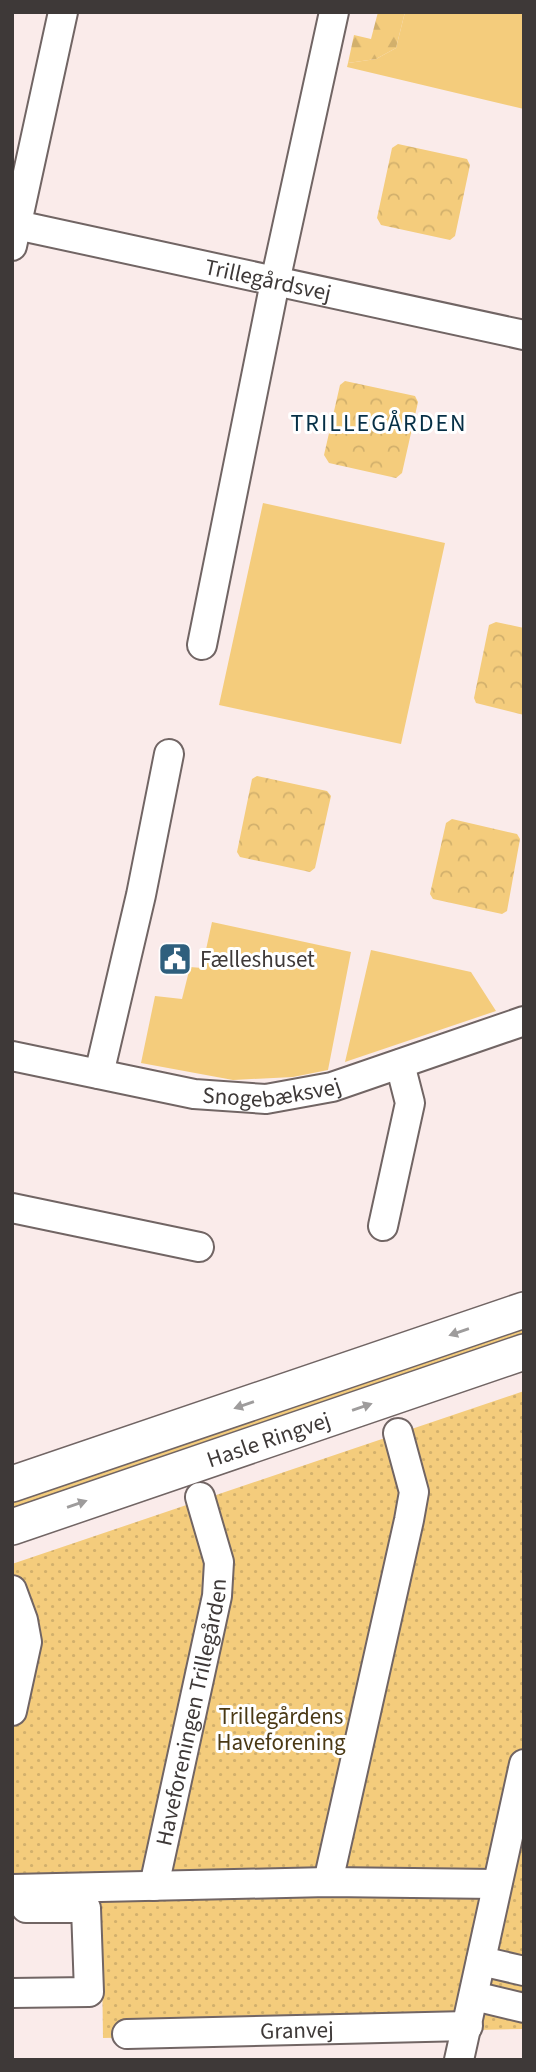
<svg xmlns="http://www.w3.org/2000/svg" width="536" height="2072" viewBox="0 0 536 2072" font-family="'Source Sans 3',sans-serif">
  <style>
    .grass { fill: #f4cc7c }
    .forest { fill: url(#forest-firs) }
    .park { fill: url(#park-crowns) }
    .garden { fill: url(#garden-dots) }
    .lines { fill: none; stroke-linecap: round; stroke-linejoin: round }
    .minor-casing { stroke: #716564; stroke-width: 32 }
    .major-casing { stroke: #716564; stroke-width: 38 }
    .minor { stroke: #fff; stroke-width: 28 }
    .major { stroke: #fff; stroke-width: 35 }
    .oneway { fill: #9e9c9c }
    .labels { text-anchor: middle; stroke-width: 6; stroke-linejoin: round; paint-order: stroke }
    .street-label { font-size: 23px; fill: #3e3938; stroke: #fff }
    .poi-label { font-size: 23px; fill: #3e3938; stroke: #fff; text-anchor: start }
    .park-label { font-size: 23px; fill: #4a3915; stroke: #fff }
    .neighbourhood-label { font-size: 24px; letter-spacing: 2px; fill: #062f46; stroke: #fff }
  </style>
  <defs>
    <pattern id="forest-firs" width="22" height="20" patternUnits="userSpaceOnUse" patternTransform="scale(1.75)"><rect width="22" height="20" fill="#f4cc7c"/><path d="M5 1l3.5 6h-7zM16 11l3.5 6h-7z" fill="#d2b06c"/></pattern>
    <pattern id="park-crowns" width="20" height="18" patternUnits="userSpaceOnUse" patternTransform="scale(1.75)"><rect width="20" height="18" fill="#f4cc7c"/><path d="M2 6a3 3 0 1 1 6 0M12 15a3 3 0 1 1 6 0" fill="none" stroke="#d2b06c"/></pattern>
    <pattern id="garden-dots" width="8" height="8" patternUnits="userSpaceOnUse" patternTransform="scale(1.75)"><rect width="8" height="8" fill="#f4cc7c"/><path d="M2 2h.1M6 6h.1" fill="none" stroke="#d2b06c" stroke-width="1.8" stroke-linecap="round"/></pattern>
  </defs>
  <rect width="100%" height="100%" fill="#faebea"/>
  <!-- grass -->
  <path class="grass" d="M405,12h119v97l-177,-42 1,-4 28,-4 20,-11z
    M263,503l182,40 -44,201 -182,-39z
    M212,922l139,30 -23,118 -35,7 -60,3 -92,-17 14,-67 27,3 8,-32 12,1z
    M371,950l100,22 25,39 -151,51z
    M524,1322v18l-512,174v-18z"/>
  <!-- forest -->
  <path class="forest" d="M378,12h27l-9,36 -20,11 -28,4 6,-28 17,4z"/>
  <!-- park -->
  <path class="park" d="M398,144l69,15 3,6 -15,71 -5,4 -69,-15 -4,-7 15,-70z
    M345,381l70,15 3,6 -16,71 -6,5 -67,-15 -5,-8 16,-70z
    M496,622l28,6v87l-48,-12 -2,-5 15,-73z
    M257,776l70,15 4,5 -16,72 -5,4 -70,-15 -3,-5 15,-73z
    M452,819l65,15 3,5 -13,72 -5,3 -69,-15 -3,-5 16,-71z"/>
  <!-- garden -->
  <path class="garden" d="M524,1391v638l-421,9 -2,-145h-89v-329z"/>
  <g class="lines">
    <defs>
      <g id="minor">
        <path id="s1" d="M12,224l512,111"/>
        <path d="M12,246l51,-234"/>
        <path d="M202,645l73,-363 59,-270"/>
        <path id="s2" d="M12,1056l182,38 72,5 66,-12 192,-66"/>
        <path d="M99,1074l42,-179 28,-141"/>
        <path d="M12,1208l187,39"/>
        <path d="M383,1226l27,-123 -10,-39"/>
        <path d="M12,1590l11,30 4,22 -15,69"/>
        <path d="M328,1882l81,-362 5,-28 -16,-59"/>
        <path id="s3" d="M154,1886l63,-290 2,-34 -19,-65"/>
        <path d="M12,1889l316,-7 169,2"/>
        <path d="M481,1961l43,10"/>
        <path d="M12,1993l77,-1 -3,-84h-60"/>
        <path d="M474,1996l50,12"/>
        <path id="s4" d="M127,2034l341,-8"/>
        <path d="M459,2060l65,-296"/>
      </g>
      <g id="major">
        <path d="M12,1484l512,-174"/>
        <path id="s5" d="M12,1527l512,-175"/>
      </g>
    </defs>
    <!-- minor casing -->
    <use href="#minor" class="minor-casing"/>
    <!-- major casing -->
    <use href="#major" class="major-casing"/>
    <!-- minor -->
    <use href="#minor" class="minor"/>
    <!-- major -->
    <use href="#major" class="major"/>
  </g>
  <!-- one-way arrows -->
  <defs><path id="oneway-solid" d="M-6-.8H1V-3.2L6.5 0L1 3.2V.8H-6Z" transform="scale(1.75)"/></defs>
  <g class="oneway">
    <use href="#oneway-solid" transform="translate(459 1332) rotate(161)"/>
    <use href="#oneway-solid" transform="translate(244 1405) rotate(161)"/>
    <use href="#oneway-solid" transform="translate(362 1407) rotate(-19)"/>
    <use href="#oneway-solid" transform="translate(77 1504) rotate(-19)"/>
  </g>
  <!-- icons -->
  <defs>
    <symbol id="civic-square" viewBox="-11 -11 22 22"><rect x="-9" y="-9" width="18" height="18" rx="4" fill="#2f5f7d" stroke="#fff"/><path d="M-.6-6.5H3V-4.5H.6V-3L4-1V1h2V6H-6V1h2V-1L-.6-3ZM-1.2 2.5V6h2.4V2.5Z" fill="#fff"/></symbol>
  </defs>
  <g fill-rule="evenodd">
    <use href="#civic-square" x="156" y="940" width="38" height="38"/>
  </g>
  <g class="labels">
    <!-- street labels -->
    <g class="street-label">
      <text dy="8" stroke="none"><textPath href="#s1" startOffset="262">Trillegårdsvej</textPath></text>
      <text dy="8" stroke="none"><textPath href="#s2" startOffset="264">Snogebæksvej</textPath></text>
      <text dy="8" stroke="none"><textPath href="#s5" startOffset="271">Hasle Ringvej</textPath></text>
      <text dy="8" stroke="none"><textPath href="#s3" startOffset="178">Haveforeningen Trillegården</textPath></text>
      <text dy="8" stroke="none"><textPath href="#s4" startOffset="170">Granvej</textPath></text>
    </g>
    <!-- poi labels -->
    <g class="poi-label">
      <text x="200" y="967">Fælleshuset</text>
    </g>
    <!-- park labels -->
    <g class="park-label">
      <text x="281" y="1724">Trillegårdens<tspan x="281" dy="26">Haveforening</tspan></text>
    </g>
    <!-- neighbourhood labels -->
    <g class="neighbourhood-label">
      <text x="379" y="431">TRILLEGÅRDEN</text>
    </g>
  </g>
  <!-- border -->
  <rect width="536" height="2072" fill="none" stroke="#3e3938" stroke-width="28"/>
</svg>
